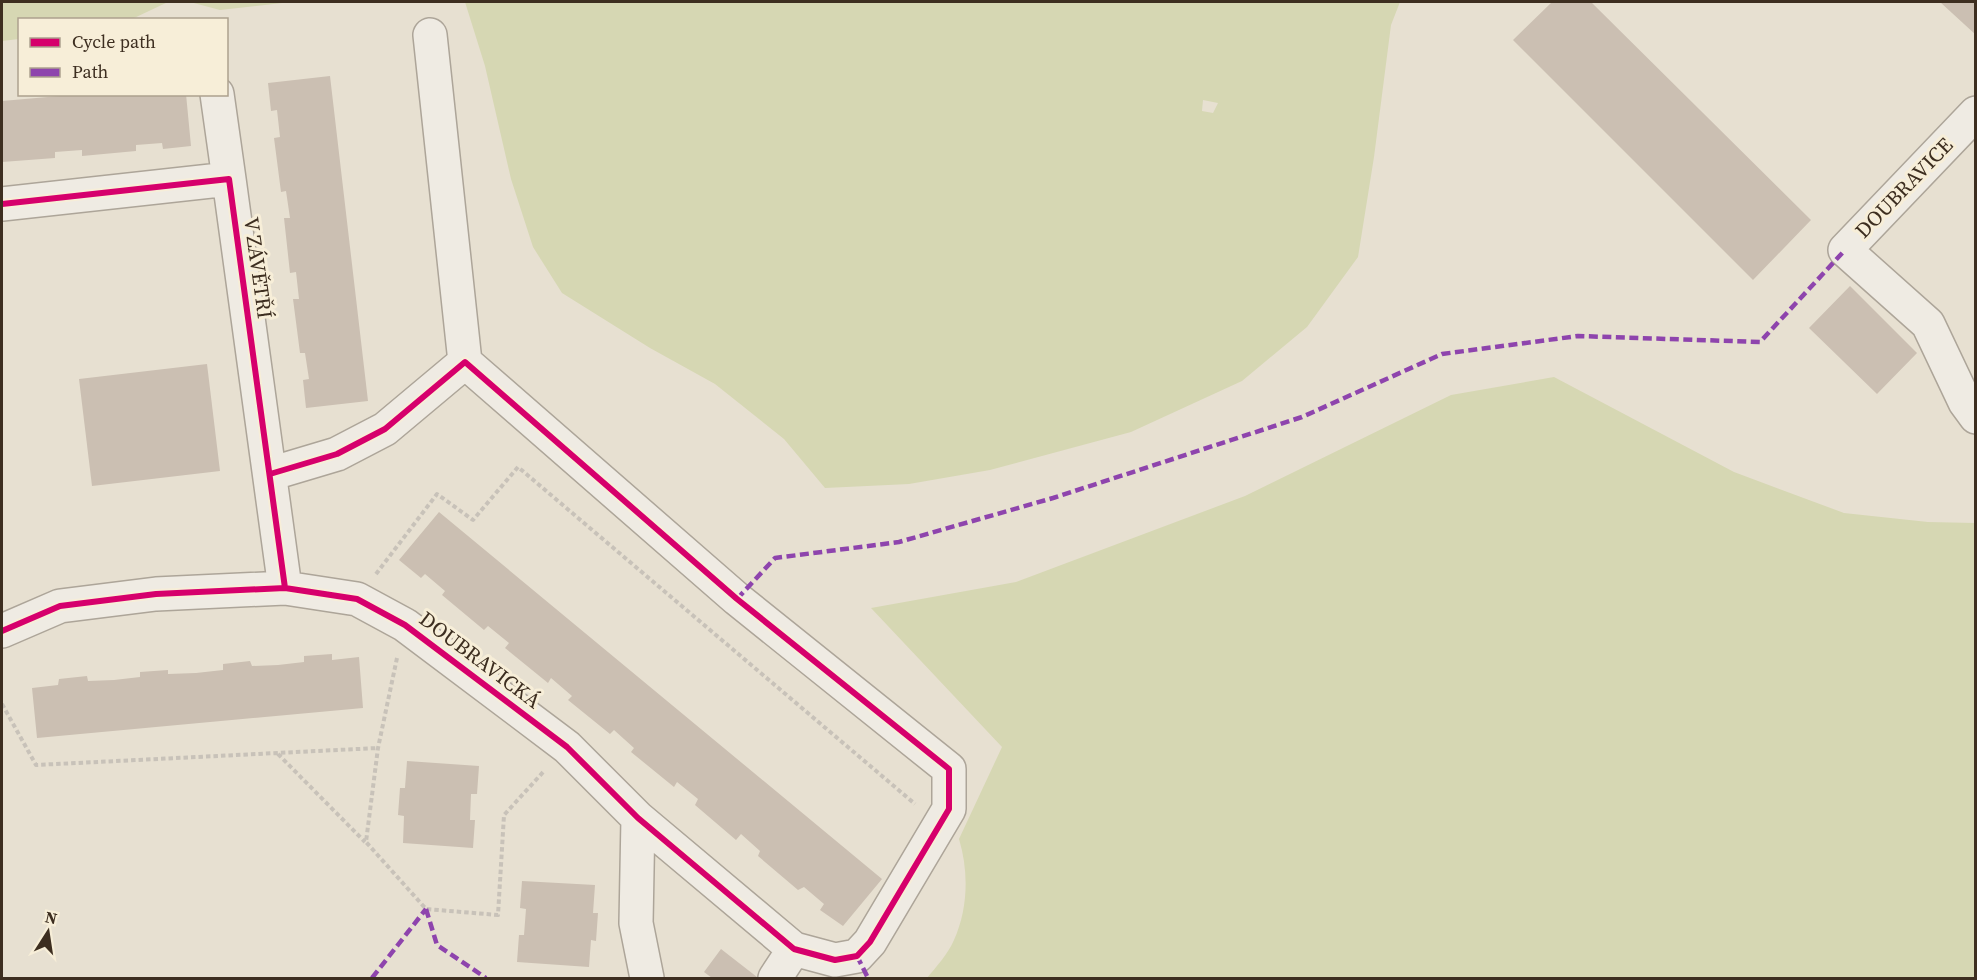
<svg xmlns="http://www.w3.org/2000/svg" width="1977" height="980" viewBox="0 0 1977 980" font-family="'Source Serif 4',serif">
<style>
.green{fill:#d6d7b3;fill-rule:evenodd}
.building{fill:#cbbfb2}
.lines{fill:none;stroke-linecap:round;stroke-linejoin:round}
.minor-casing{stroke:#ada599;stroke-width:36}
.path{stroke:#c8c2b9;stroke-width:4;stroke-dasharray:4.5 3;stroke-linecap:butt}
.minor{stroke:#efebe3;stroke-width:33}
.quiet{stroke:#8e44ad;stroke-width:4.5;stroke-dasharray:9 4.5;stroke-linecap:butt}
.cycleway-casing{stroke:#f7eed8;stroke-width:10}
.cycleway{stroke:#d6006c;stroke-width:6}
.labels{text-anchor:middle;stroke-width:6;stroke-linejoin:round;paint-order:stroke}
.street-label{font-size:21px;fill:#3d2e20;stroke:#f7eed8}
</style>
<rect width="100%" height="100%" fill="#e7e0d1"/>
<path class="green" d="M2,2H168L132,19L20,20L19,39L2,41Z
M190,2H291L220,10Z
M465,2H1400L1391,25L1374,157L1358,257L1307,327L1242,381L1131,432L990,470L909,484L825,488L784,439L715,384L650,348L562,293L533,247L511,179L485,66ZM1203,100L1218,103L1213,113L1202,111Z
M1554,377L1734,472L1844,513L1928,522L1975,523V978H927C936,967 948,954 954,940C968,909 969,872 959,839L1002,747L871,608L1016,582L1245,496L1451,395Z"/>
<path class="building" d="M1552,2H1591L1811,220L1753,280L1513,40Z
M1940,2H1976V35Z
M330,76L368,401L306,408L303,380L309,379L305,353H300L293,299H299L296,272L290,273L284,218H290L286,191L281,192L274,138L280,137L277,110L271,111L268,83Z
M82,94H186L191,146L163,149L162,143L136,145V151L82,156V150L55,152V158L2,162V101Z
M1850,286L1917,353L1877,394L1809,328Z
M207,364L220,471L92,486L79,379Z
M439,512L882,879L843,926L820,910L824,904L804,887L798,890L758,856L760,851L741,834L736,840L695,805L698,799L677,782L674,787L631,752L634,748L614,730L610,734L568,700L572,696L551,678L548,683L505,648L509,643L488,626L484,630L442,595L445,591L425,574L421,578L399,560Z
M332,654V660L359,657L363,708L37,738L32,688L58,685L59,679L87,676L88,681L114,680L140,677V672L168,670V674L196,673L223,670V664L250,661L252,666L278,665L304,662V656Z
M407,761L479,766L477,794H471L470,820H475L473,848L403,843L404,816L398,815L400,788H405Z
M522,881L595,885L593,913H598L596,941L591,940L589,967L517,962L519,935H524L526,909L520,908Z
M721,949L757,977L756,978H712L704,972Z"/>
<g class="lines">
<g class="minor-casing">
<path id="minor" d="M430,35L465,362
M217,94L229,179
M1976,113L1845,250L1928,324L1965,402L1976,417
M2,204L229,179L285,588
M2,631L60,606L156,594L285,588L357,599L405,625L567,747L638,818L794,949L835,960L857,956L870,942L949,809V769L737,599L465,362L385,429L337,454L270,474
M638,818L636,923L647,978
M775,978L794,949"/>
</g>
<path class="path" d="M376,574L437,494L473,520L518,467L915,804
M397,658L378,748L366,842L426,909L498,915L504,815L545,770
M2,704L36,765L378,748
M278,754L365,842"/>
<use href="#minor" class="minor"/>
<path class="quiet" d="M737,599L775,558L899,542L1053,498L1302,417L1442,354L1578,336L1760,342L1845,250
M426,909L437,945L486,978
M857,956L868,978
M372,978L426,909"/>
<g class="cycleway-casing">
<path id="cycleway" d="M2,204L229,179L285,588
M2,631L60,606L156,594L285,588L357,599L405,625L567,747L638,818L794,949L835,960L857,956L870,942L949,809V769L737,599L465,362L385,429L337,454L270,474"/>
</g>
<use href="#cycleway" class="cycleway"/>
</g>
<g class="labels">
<g class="street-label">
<text transform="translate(1904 188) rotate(-46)" y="7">DOUBRAVICE</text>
<text transform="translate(258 268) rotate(82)" y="7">V ZÁVĚTŘÍ</text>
<text transform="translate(480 660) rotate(37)" y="7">DOUBRAVICKÁ</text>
</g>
</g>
<rect width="1977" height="980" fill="none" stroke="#3d2e20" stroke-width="6"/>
<rect x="18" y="18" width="210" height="78" fill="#f7eed8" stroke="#ada18e" stroke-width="1.5"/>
<rect x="30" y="38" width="30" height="9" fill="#d6006c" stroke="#ada18e" stroke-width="1.5"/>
<text x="72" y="48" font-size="18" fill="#3d2e20">Cycle path</text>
<rect x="30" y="68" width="30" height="9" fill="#8e44ad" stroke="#ada18e" stroke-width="1.5"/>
<text x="72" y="78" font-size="18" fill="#3d2e20">Path</text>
<g transform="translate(48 932) rotate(12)" stroke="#f7eed8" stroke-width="4.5" paint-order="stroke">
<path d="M0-4.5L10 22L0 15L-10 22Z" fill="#3d2e20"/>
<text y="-9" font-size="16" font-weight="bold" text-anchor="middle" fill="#3d2e20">N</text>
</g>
</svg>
